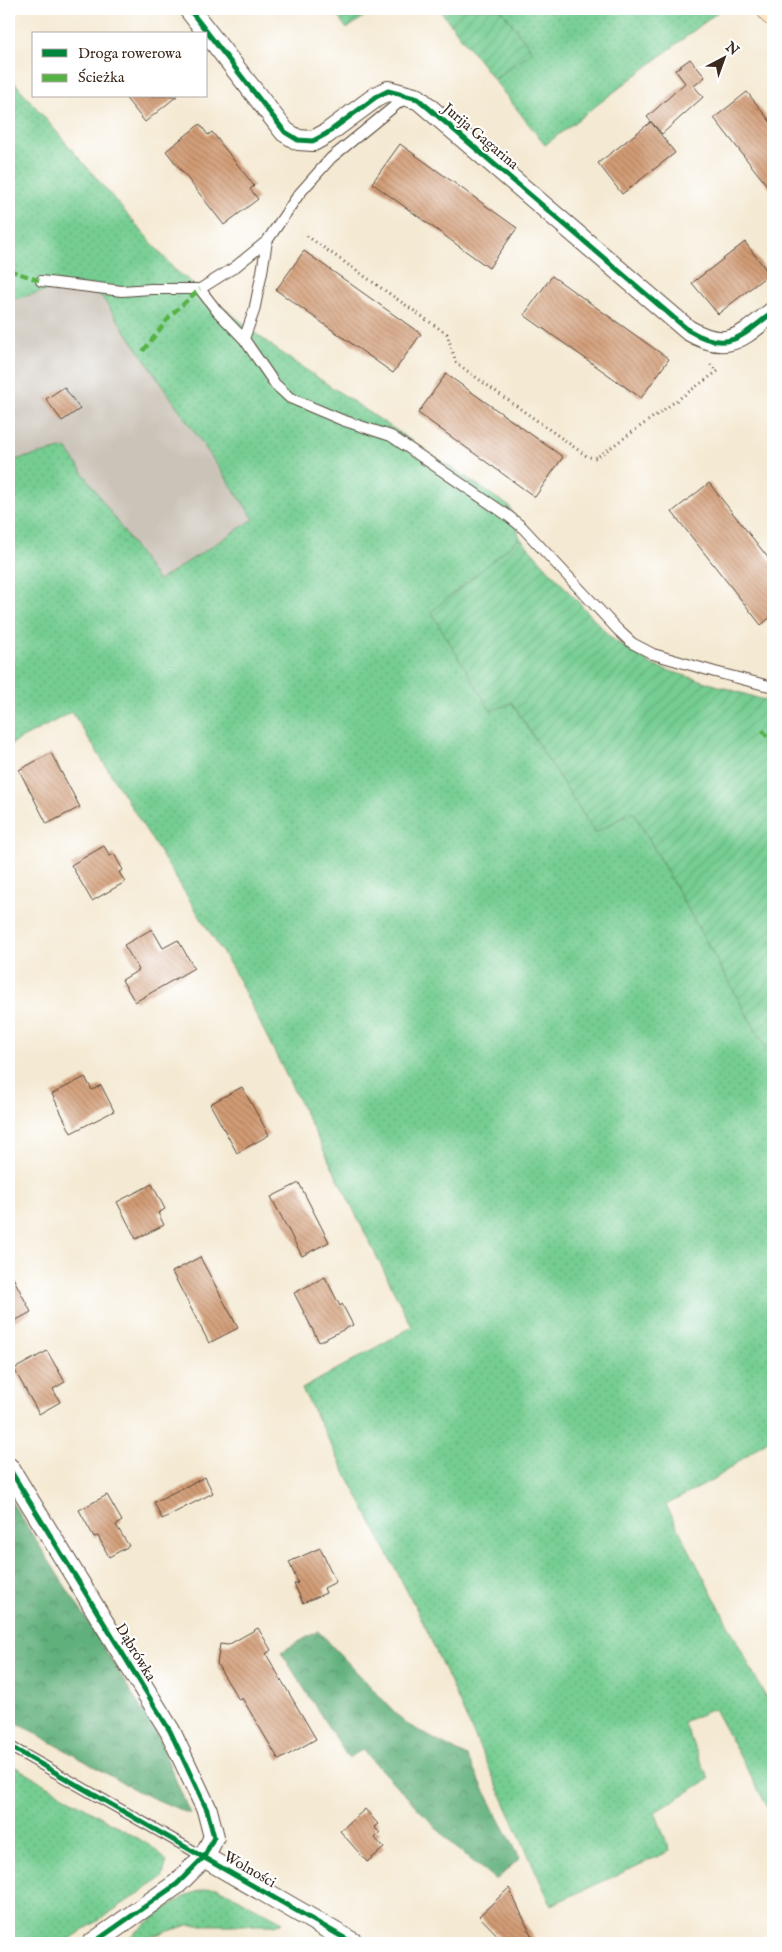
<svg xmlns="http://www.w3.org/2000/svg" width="782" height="1952" viewBox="0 0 782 1952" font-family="'IM FELL English',serif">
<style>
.industrial{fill:#cac3b8}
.grass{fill:url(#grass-dots);stroke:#587c58}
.forest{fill:url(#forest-crowns);stroke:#4e6d4d}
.garden{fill:url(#garden-furrows);stroke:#587c58}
.building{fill:url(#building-back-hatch)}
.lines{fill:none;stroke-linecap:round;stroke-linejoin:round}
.lane-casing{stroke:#574739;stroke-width:12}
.street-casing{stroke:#574739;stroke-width:22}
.secondary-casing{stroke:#574739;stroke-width:29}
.path{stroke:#574739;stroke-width:3;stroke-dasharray:1 4;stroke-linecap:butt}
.lane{stroke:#fff;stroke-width:10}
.street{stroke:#fff;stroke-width:20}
.secondary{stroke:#fde5c5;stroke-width:28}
.quiet{stroke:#57b245;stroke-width:4;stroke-dasharray:8 4;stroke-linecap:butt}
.cycleway-casing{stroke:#fff;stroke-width:8}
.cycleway{stroke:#00873e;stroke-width:5}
.labels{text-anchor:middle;stroke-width:4;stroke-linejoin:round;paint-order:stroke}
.street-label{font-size:15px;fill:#3b2a1e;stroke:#fff}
</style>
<defs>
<pattern id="grass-dots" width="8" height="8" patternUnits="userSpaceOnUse" patternTransform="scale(1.25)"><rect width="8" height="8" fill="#75cd92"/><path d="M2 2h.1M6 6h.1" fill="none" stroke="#66b07d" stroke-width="1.8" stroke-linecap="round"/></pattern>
<pattern id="forest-crowns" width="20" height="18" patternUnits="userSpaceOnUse" patternTransform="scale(1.25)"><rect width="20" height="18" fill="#60b07c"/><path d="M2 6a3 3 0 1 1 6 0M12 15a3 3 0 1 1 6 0" fill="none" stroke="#508f65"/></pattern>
<pattern id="garden-furrows" width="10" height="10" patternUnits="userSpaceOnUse" patternTransform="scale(1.25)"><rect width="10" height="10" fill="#75cd92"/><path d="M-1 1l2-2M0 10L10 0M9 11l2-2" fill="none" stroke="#66b07d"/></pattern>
<pattern id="building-back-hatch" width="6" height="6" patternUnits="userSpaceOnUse" patternTransform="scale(1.25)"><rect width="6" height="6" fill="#d29b75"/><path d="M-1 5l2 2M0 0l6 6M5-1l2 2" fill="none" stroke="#ac7f5f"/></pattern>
</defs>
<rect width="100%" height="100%" fill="#fff"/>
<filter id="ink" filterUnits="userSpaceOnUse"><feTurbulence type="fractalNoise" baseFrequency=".02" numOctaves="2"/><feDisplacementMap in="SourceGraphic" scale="10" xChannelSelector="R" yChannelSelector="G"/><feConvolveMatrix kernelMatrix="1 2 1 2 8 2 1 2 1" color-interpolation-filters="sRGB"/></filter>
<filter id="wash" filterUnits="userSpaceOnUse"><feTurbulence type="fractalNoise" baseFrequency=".0096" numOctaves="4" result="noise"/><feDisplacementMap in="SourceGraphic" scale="20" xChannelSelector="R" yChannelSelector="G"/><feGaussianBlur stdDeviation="1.12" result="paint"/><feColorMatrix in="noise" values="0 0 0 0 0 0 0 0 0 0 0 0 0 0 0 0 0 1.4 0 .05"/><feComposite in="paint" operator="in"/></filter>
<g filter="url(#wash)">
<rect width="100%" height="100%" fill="#f4e9d2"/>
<path class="industrial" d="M50,290L100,294L254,519L158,581L66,448L14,460L9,437V302L10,300Z"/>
<path class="grass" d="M501,9H722L545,145L494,80L532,51Z
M9,76L174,269L281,353L510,507L520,538L431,613L512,703L595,833L633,811L773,1061V1436L715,1479L666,1505L773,1711V1817L714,1709L683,1722L709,1779L655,1812L670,1851L551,1905L420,1616L302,1389L412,1327L234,971L72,712L9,745V509L14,495V460L66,448L158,581L254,519L100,294L50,290L10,300L9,302Z
M9,1763L151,1846L167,1861L162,1878L64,1943H9Z
M217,1887L283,1922L274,1925H188L131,1943H123C151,1921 179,1891 217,1887Z"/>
<path class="forest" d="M9,1498L97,1636L157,1735L190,1814L139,1792L9,1718Z
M318,1631L405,1723L467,1757L520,1858L496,1880L455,1847L362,1750L348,1758L281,1652Z"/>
<path class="garden" d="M332,9H374L347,29Z
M439,9H501L532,51L494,80Z
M520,538L611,638L654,666L767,701L773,700V1061L633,811L595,833L512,703L491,711L431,612Z"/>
<g id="blocks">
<path class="building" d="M690,59L705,77L694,86L703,97L662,134L647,117L685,83L675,70Z
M747,92L773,125V193L714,118Z
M124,96H177L145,122Z
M651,122L675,153L622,194L598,163Z
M200,124L208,135L212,132L254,186L250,189L258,199L224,225L166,151Z
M400,144L517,228L489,268L372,183Z
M745,242L769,274L718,314L692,283Z
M304,251L421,334L393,373L276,290Z
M552,276L669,359L641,398L524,315Z
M446,374L563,457L535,497L418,413Z
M64,387L80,409L62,421L46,399Z
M709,483L773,564V615L761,625L672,512Z
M51,753L80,807L47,824L19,770Z
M104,846L110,856L114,854L123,870L119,872L125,882L92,901L71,865Z
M152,929L163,948L178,940L194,968L135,1002L122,980L139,970L124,945Z
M85,1077L92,1090L101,1085L114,1111L71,1133L52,1094Z
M242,1087L269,1135L237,1153L210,1104Z
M299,1183L329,1242L302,1256L271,1197Z
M152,1184L165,1209L158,1213L164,1225L136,1239L117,1202Z
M200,1257L238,1328L209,1343L172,1272Z
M9,1270L31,1312L9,1324Z
M325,1277L340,1306L342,1304L353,1325L319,1342L294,1293Z
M47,1351L65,1382L53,1389L60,1402L39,1414L14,1369Z
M205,1477L213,1493L162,1519L154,1502Z
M107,1495L122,1521L116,1525L129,1546L109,1557L98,1536L94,1537L79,1510Z
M320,1548L336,1582L324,1588L326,1593L303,1603L294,1584L298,1583L289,1562Z
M258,1628L271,1650L266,1654L316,1739L279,1760L242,1698L239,1700L217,1664L220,1644L228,1645Z
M365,1809L378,1824L374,1827L380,1833L375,1838L384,1848L367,1862L340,1831Z
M509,1888L535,1943H505L479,1916Z"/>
</g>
</g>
<g filter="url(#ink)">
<use href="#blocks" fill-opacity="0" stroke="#574739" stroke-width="1"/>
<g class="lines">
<g class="lane-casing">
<path id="lane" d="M41,281L122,291L151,289H200L235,267L267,241
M200,289L217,311L244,339L275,384L290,398L342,420L391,436L507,515L522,527L618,630L632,643L653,654L715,672L773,687
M244,339L254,311L262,272L267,241L299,194L331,158L407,96
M9,1746L204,1857"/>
</g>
<g class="street-casing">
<path id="street" d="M189,9L285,132L298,140L313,141L326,134L376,97L388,91L418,99L688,330C728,354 742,336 773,312
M9,1468L170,1731L207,1810L214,1837L204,1857L177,1884L93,1943
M204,1857L353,1943"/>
</g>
<g class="secondary-casing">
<path id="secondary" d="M771,9L773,12"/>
</g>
<path class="path" d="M307,236L447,334L456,363L588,457L596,458L718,371L709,363"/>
<use href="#lane" class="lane"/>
<use href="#street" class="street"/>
<use href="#secondary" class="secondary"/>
<path class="quiet" d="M9,270L41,281
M143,351L171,315L200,289
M763,730L773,748"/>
<g class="cycleway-casing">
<path id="cycleway" d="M189,9L285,132L298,140L313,141L326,134L376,97L388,91L418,99L688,330C728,354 742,336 773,312
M9,1468L170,1731L207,1810L214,1837L204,1857L177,1884L93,1943
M9,1746L353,1943"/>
</g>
<use href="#cycleway" class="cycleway"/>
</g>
</g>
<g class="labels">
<g class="street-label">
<text transform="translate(481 136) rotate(40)" y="5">Jurija Gagarina</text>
<text transform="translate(136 1652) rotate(59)" y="5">Dąbrówka</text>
<text transform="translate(250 1869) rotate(30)" y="5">Wolności</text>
</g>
</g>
<rect width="782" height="1952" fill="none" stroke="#fff" stroke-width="30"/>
<rect x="32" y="32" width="175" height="65" fill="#ffffff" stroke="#b1aaa5"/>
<rect x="42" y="49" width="25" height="8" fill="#00873e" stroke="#b1aaa5"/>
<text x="78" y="58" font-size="15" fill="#3b2a1e">Droga rowerowa</text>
<rect x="42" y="74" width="25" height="8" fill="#57b245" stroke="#b1aaa5"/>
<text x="78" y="82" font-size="15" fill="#3b2a1e">Ścieżka</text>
<g transform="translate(724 58) rotate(41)" stroke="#ffffff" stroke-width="4" paint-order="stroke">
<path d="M0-4L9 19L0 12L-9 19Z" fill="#3b2a1e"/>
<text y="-8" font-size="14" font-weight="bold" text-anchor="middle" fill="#3b2a1e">N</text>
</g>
</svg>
